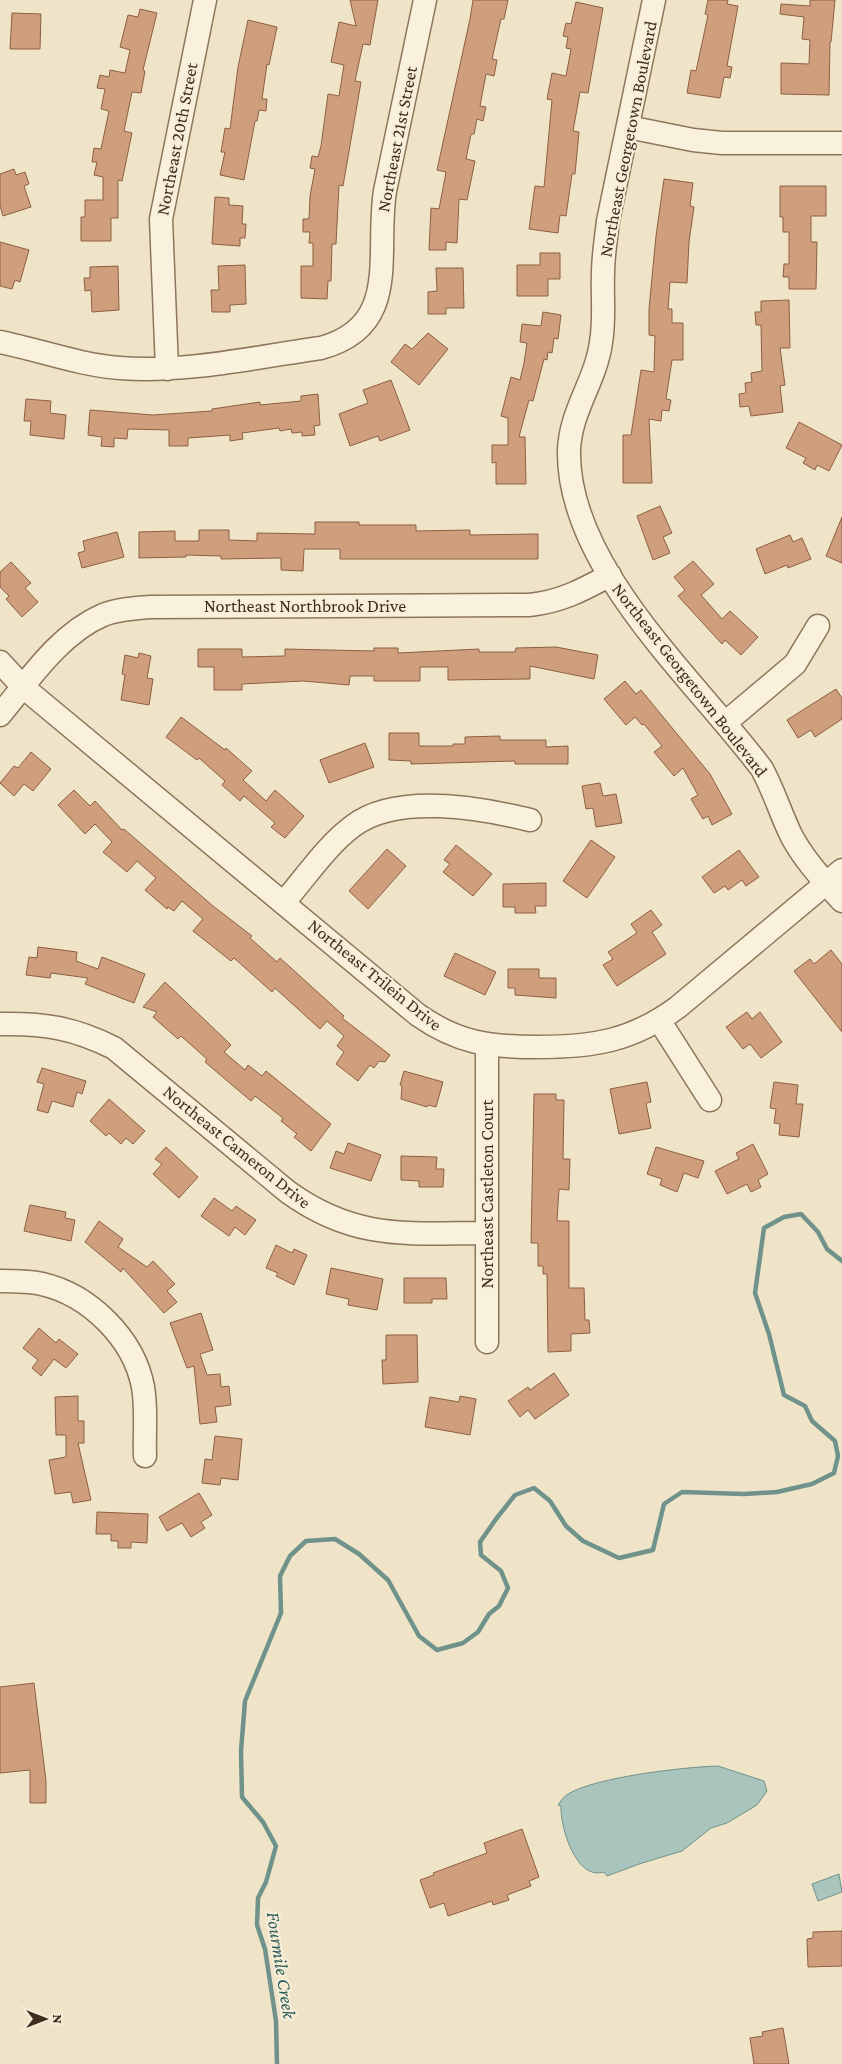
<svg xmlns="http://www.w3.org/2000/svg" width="842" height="2064" viewBox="0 0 842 2064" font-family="'Crimson Pro',serif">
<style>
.water{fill:#a9c4bc;stroke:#6f938a}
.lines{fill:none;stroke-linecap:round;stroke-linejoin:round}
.stream{stroke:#6f938a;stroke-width:4.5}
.building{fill:#cf9f7d;stroke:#8d5f41}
.minor-casing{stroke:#8d765c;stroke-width:25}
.minor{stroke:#faf1dc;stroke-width:22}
.labels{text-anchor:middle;stroke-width:4.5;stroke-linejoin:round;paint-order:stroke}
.street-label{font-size:18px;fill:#3d2e20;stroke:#f7eed8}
.water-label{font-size:19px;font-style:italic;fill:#2f5d5a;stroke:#f7eed8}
</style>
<rect width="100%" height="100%" fill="#f0e4c8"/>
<path class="water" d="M718,1766L764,1781L767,1791L757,1805L727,1823L711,1828L682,1851L639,1864L607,1876L604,1872C576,1881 560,1827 561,1806L558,1805C561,1801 563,1797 568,1794C596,1777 684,1767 718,1766Z
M839,1874L842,1892L818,1901L812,1884Z"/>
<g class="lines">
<path class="stream" d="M277,2064L276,2021L265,1949L257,1925L258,1898L266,1882L276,1846L263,1822L242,1797L241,1751L245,1701L281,1613L280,1576L290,1556L306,1541L335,1539L359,1554L388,1580L419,1636L437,1650L463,1643L478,1632L489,1614L499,1606L508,1588L501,1571L481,1555L480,1542L496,1519L515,1495L534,1488L550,1501L566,1526L583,1541L619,1558L653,1550L664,1504L682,1492L744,1494L777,1492L812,1484L834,1473L838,1456L835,1441L812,1421L805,1406L784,1395L769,1334L755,1293L764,1228L784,1217L801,1214L818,1232L827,1249L842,1261"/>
</g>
<path class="building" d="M350,0H378L370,45L363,44L355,81L361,82L343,186L339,185L336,244H332L331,281H328L327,299L301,298V266H313V243H309L310,232H303V219H309L310,196L315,169L310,168L312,156L318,157L321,146L328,94L339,96L344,65L331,62L339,22L356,26Z
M473,0H508L504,19H501L492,59L497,60L494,76L486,74L480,106L486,107L483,121L477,119L474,134H471L466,159L475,161L467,200L459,199L457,243L446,242V250H429L431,208L439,209L446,172L437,170L470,19Z
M708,0H728L727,4L738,6L727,66L732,67L730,78L724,77L720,98L687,93L691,70L696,71L701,48L708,15L705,14Z
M810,0H835L831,42H830L829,95L781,94V63L809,64L810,40L802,39L804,17L780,14L781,4L810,6Z
M576,2L603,8L588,93L580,92L573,131L579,132L575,174H572L566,216L560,215L558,233L529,229L535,186L544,187L552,100L547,99L552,73L566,76L571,49L566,48L568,37L563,36L566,23L571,24Z
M140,9L157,13L143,70L145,71L141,93L132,92L124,131L132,133L122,181L118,180V218H111V241H81V217H85V200H103V177L94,175L97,162H92L94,148L101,149L109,111L101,109L105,89L97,88L100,75L109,77L110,70L125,73L130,50L120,47L128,15L138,17Z
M12,13L41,14L40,49H10Z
M248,20L277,27L269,65L267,64L262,99H267L266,111L259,110L257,121H255L244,180L220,175L225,152H221L225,128L230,129L238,67Z
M14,169L16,175L25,172L29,184L24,186L31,207L3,216L0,206V174Z
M664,179L693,183L690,206L694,207L689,242L687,283L670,282L668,309H672V323H683V360H672L666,399L671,400L669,411L662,410L661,421L649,419L652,483H623V435H631L641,370L654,372L655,336L649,335V309L656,236Z
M780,186H826V216H811V242H817L816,289H789V277H783L784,264H789V232H783V217H780Z
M215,197L229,198V205L243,206L242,224H246L245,238H240V246L212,244Z
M0,242L29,250L20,282L15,280L12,289L0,286Z
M540,253H560V279H548V296H517V265H540Z
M245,265L246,304L230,305V312H212L211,290H219L218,266Z
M118,266L119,310L92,312L91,290L85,291L84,278H90V267Z
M436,268H463L464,308H446V314H428V292L437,291Z
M789,300L790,348H780L785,385L780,386L783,412L751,416L749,406L740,407L739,394L746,393L745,383L752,382L751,373L762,371L761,325H756L755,312H761V301Z
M543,312L561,315L558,339L554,338L552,353L548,352L547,360L544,359L533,401L529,400L519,437H525L526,484H496V462L492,463V445H508V418L501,416L511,377L520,380L524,363L527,343L520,342L522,324L541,326Z
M428,333L448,349L419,385L391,362L405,344L412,349Z
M391,380L410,430L380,441L378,436L350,446L339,414L368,403L363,390Z
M318,394L320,425L314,426L315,435L302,436V432L292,433L291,429L280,431L279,428L242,433L243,439L230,441V435L188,438V446H169V430L128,429L127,439L114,438V447L101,446L102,437L88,435L90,410L153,415L212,411V409L260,402V405L301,401V396Z
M26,399L51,401L50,413L66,415L64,439L30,435L31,421H24Z
M799,422L842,445L829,471L817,465L815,470L803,463L806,458L786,448Z
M660,506L672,533L663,537L670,553L653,560L637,516Z
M842,517V563L826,556Z
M315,522H359V525H416V531L470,530V535L538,534V559H340V549H304L303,571L281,570V558L221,559V556L186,555V557L139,558V532L175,531V541H199V530H229V540L257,541V533L315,534Z
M117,532L124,557L82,568L78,553L85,551L83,541Z
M790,535L793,542L802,538L811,559L788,568L787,565L765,574L756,549Z
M693,561L714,584L701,595L722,619L730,611L758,637L741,655L725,640L722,644L678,596L685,590L674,577Z
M11,562L31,583L25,588L38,602L22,617L6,599L9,596L0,587V572Z
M556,647L598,655L594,679L530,666V679L448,680V667H420V681H374V676H350L349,685L303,681L242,684V690H214V667H198V649H242V657L285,656V649L374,651V648H398V653L479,649V652H515L516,648Z
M139,653L151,656L147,678L153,679L149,705L121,700L125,675L122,674L125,655L138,658Z
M625,681L636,694L641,690L710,774L732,814L712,825L708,816L703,819L691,799L698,795L683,768L674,776L654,752L662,746L644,724L642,725L635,717L626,725L604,699Z
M836,689L842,698V719L815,737L811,730L798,738L787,720Z
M181,717L225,750L226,748L252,771L243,780L266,801L275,790L304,816L285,838L271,827L275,823L244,796L240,801L222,785L225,781L199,758L197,760L166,737Z
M389,733H419V746H453V744H465V737L500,736V740H546V747L568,746V764H515V761L411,764V761L389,760Z
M365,743L374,767L329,783L320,760Z
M31,752L51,769L33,791L24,784L14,796L0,783L14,766L18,768Z
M600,783L603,796L616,794L622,823L596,827L593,808L586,809L582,786Z
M74,790L90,806L95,801L122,830L124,829L213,906L252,936L250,938L277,962L280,958L344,1016L342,1018L390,1055L385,1062L379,1061L374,1068L370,1065L358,1081L336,1064L344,1052L337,1046L344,1036L327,1021L320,1029L275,988L272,992L234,958L231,961L193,931L203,919L182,901L174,911L168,907L167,909L145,890L156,878L137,861L127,872L103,852L112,842L95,824L85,834L58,805Z
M591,840L615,857L587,898L563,881Z
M456,845L492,874L473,896L443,872L450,864L444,860Z
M387,849L406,866L368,909L349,891Z
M739,850L759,877L746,886L742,880L728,890L725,886L714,893L702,877Z
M546,883V906H535L536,913H515V907H503V884Z
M651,910L662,925L652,932L666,954L617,986L603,965L613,959L608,952L637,933L631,924Z
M38,947L77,952L76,961L98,969L102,957L145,974L134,1003L85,984L88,978L51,973L50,978L26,975L29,957L37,958Z
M831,950L842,964V1032L794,971L810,959L814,964Z
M455,953L496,972L485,995L444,976Z
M508,969H539V978H556V998L515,995V988H508Z
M165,982L231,1045L224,1052L245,1070L248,1065L262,1076L266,1071L331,1124L311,1151L294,1137L297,1134L281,1121L283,1118L255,1096L251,1101L205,1062L207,1059L181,1036L178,1039L153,1017L157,1012L143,1007Z
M747,1012L752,1019L760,1012L782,1042L761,1058L750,1044L743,1049L726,1027Z
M42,1068L86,1081L82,1094L77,1092L73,1107L52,1101L48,1113L37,1110L44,1084L37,1082Z
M404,1071L443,1082L436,1107L428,1105L427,1107L401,1099L402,1086L400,1085Z
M647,1082L651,1102L646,1103L651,1128L619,1134L610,1089Z
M774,1082L798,1085L796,1104H803L799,1137L779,1135L780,1124L774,1123L776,1109L770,1108Z
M534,1094H556V1100H564L563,1159H570L569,1190L559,1189L557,1221H569V1288H584L585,1320H589L590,1333L571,1334V1351L548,1352L547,1274H543V1266H538V1243H531Z
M109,1099L145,1131L133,1144L126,1138L121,1144L109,1133L106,1136L90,1121Z
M348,1143L381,1155L371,1181L330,1168L336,1151L344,1154Z
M753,1144L768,1174L758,1180L761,1187L751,1192L747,1184L727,1194L715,1171L739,1159L736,1153Z
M166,1147L198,1177L179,1198L153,1174L162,1164L155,1159Z
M656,1147L704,1161L698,1178L684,1173L677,1192L660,1185L662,1179L647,1174Z
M401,1156L437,1157L436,1169H444L443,1187H419V1181L401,1180Z
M214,1198L232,1211L236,1206L256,1220L245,1235L235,1227L229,1236L201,1216Z
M30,1205L66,1212L65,1218L75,1220L71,1241L24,1231Z
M99,1221L123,1239L118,1247L147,1267L153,1261L175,1284L167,1291L177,1302L164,1313L123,1268L121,1272L85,1242Z
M276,1245L292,1253L294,1249L307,1255L294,1285L276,1276L278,1273L266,1268Z
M331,1268L383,1279L377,1310L348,1305L349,1299L326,1294Z
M404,1278H446L447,1299H432V1303H404Z
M201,1313L213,1350L200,1354L207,1375L220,1374L221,1387L229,1386L231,1405L215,1407L217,1422L200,1424L194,1366L187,1368L170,1323Z
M39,1328L56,1343L59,1339L78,1354L66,1368L54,1359L41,1376L32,1368L38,1360L23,1348Z
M386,1335H417L418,1382L383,1384L382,1360H386Z
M554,1373L569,1395L535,1419L528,1410L520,1417L508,1401L528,1387L530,1390Z
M78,1396V1421H84V1443H78L91,1500L73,1503L71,1492L55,1494L49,1460L66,1457V1435H56L55,1397Z
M460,1396L476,1399L470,1435L425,1427L430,1397L459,1402Z
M215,1436L242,1439L238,1480L221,1478L220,1485L202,1483L205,1459L212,1460Z
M199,1493L212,1515L201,1522L205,1528L191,1537L182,1523L167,1531L159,1517Z
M97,1512L148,1514L147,1543L131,1542V1548H118V1541H111V1534H96Z
M34,1683L46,1781V1803H30V1770L0,1773V1687Z
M522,1829L539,1877L529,1881L531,1886L507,1895L509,1900L493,1905L492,1901L448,1916L444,1903L430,1908L420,1880L434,1875L433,1873L487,1853L484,1843Z
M842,1931V1966L808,1967L807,1939L813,1938V1932Z
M783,2028L789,2064H754L750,2038L763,2036L762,2032Z"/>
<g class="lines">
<g class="minor-casing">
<path id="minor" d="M654,0L608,221C606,239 603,256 603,274C602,297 605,320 601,342C596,381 570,411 569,451C567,567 697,682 762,769C774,791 781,815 792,837C805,861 824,881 842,901
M628,127L693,140L722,143H842
M0,342C40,350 79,365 120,368C187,373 255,357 321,348C402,326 375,254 385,191L425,0
M167,369L161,219L205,0
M0,662L23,687L418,1015C458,1043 489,1047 537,1047C594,1047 632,1041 678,1007L842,870
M0,715C29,680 59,634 103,615C118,609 136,608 152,607L529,605C560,602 583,590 610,575
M725,723L795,664L818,626
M284,902C306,877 326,846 353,826C396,793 481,808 530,820
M659,1020L710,1100
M0,1024C44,1023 74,1028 114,1048L288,1192C356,1241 408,1233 487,1233
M487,1046V1342
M0,1281C13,1281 29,1281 42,1284C90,1295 134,1339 143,1387C147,1409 144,1434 145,1456"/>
</g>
<use href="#minor" class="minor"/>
</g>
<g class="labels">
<g class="street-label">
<text transform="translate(177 139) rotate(-79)" y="6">Northeast 20th Street</text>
<text transform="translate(397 139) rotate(-79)" y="6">Northeast 21st Street</text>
<text transform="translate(628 139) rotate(-79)" y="6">Northeast Georgetown Boulevard</text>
<text x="305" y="612">Northeast Northbrook Drive</text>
<text transform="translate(690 680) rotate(52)" y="6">Northeast Georgetown Boulevard</text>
<text transform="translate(375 975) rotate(39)" y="6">Northeast Trilein Drive</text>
<text transform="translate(237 1147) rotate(39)" y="6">Northeast Cameron Drive</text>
<text transform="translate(487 1194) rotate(-90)" y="6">Northeast Castleton Court</text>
</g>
<g class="water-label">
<text transform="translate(282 1965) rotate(81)" y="7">Fourmile Creek</text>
</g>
</g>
<g transform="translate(45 2019) rotate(90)" stroke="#f7eed8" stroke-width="4" paint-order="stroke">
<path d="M0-4L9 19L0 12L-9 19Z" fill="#3d2e20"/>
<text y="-8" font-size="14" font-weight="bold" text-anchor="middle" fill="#3d2e20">N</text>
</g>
</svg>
